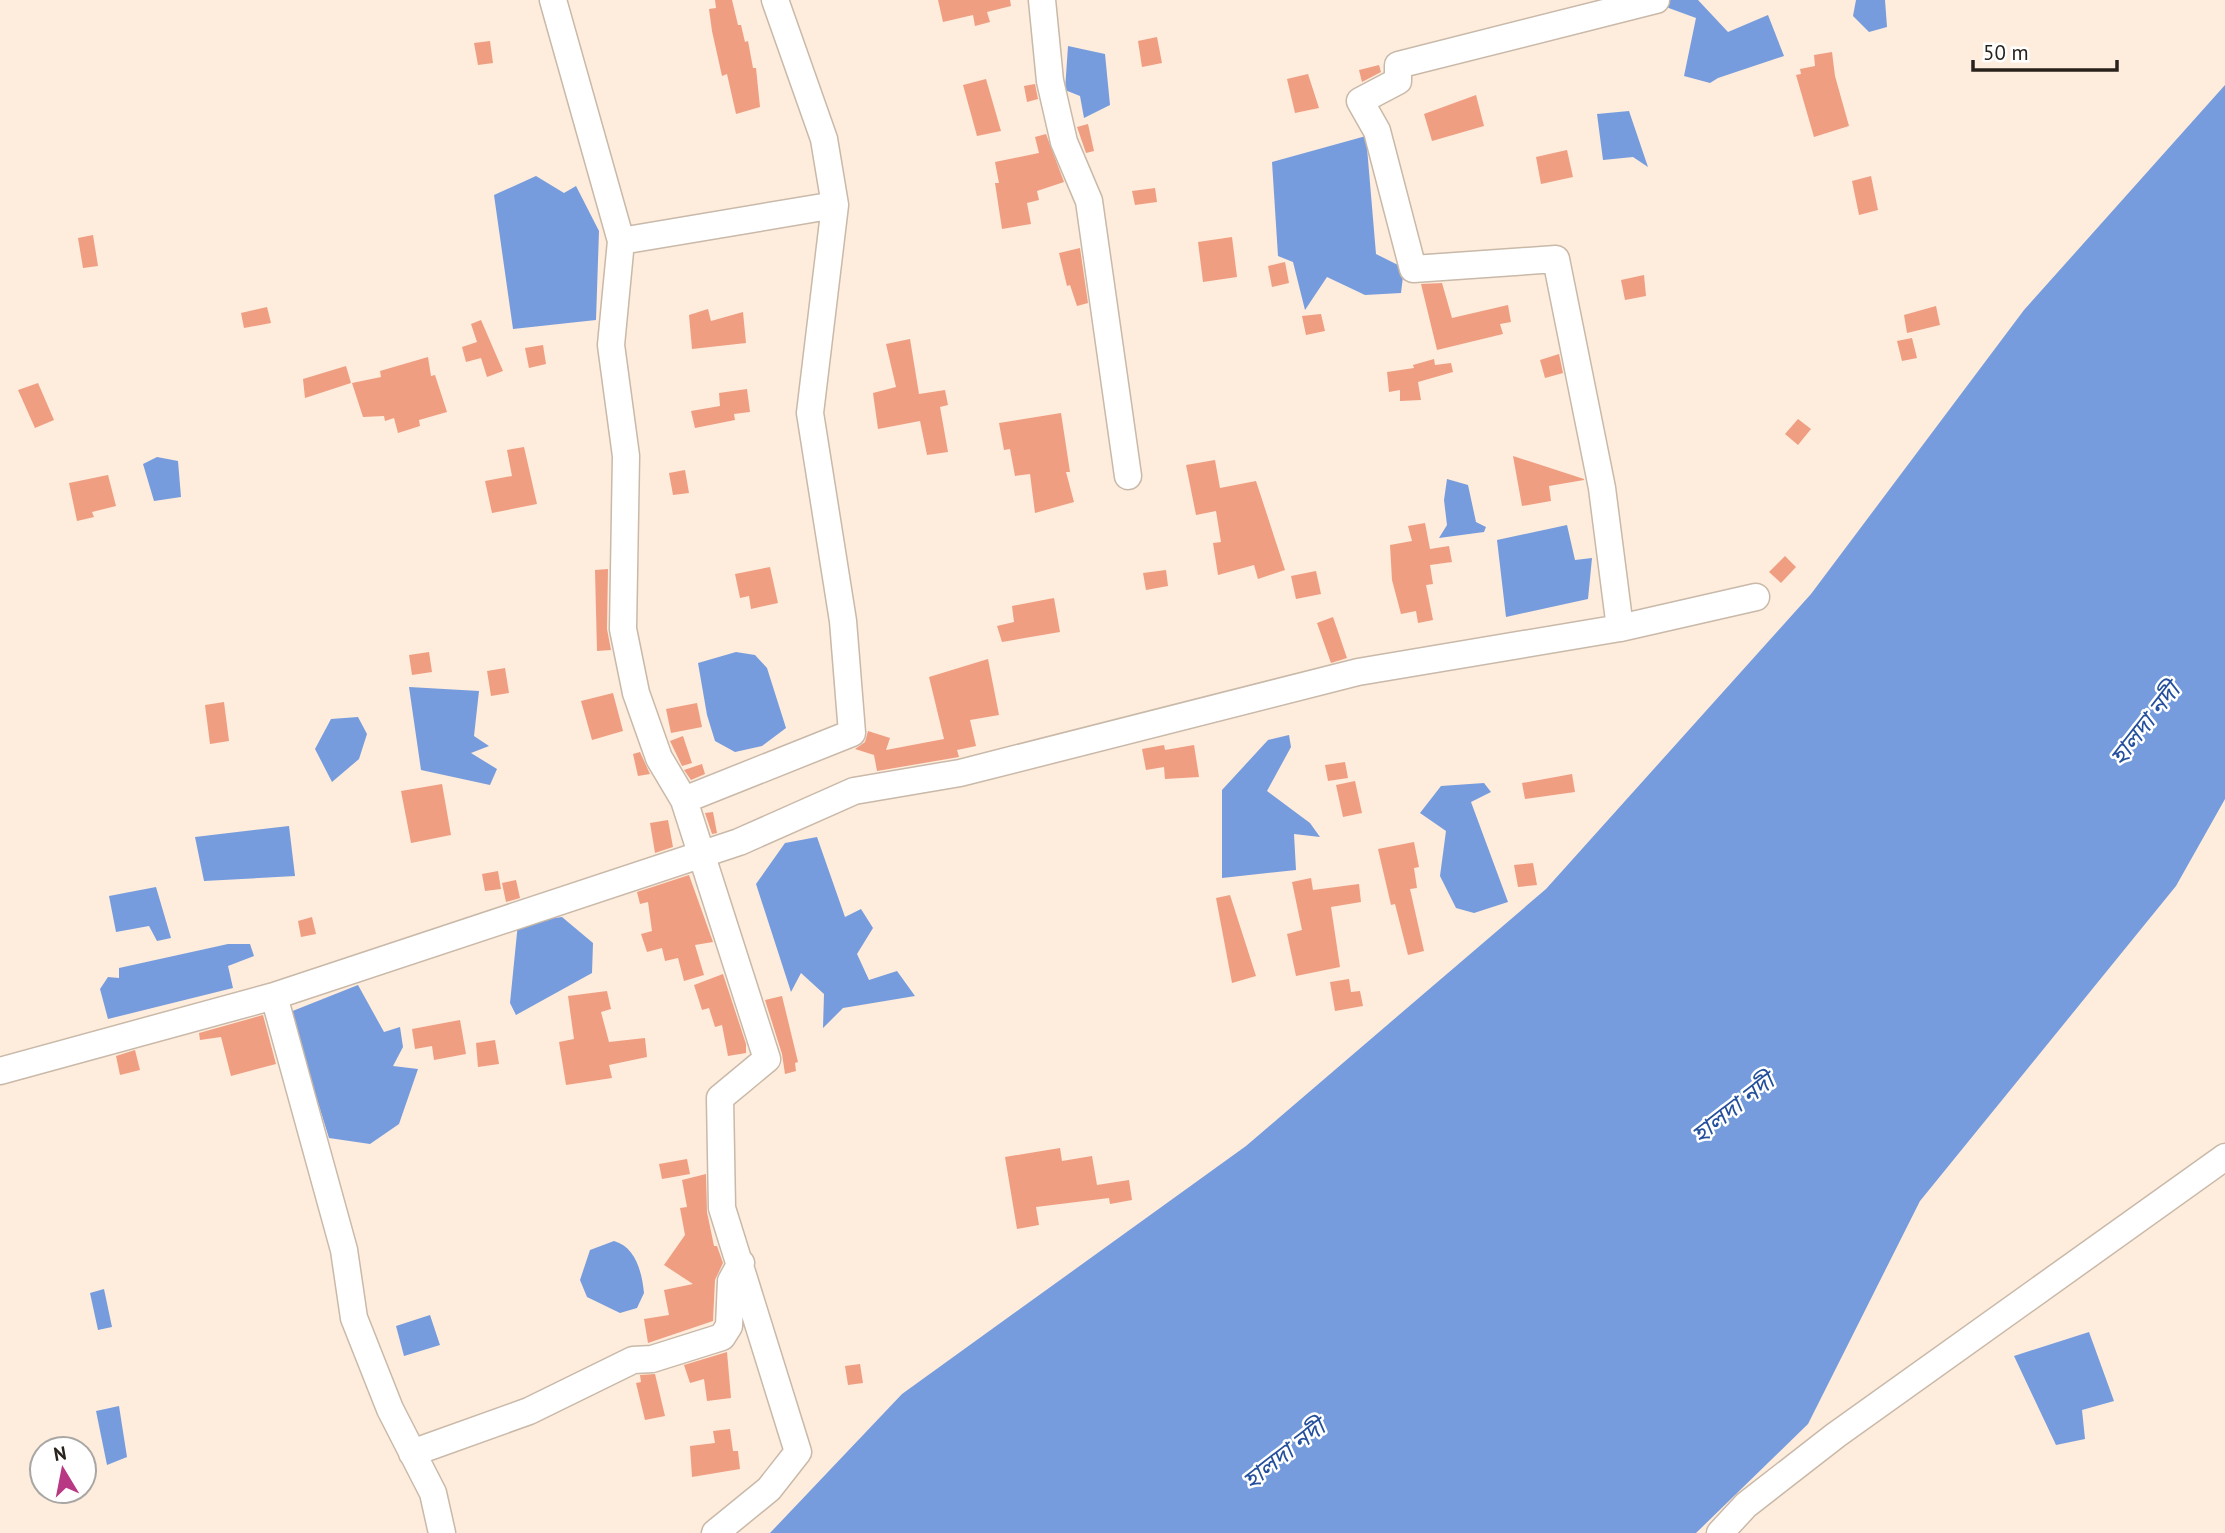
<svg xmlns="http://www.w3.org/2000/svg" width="2225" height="1533" viewBox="0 0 2225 1533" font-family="'PT Sans','Noto Sans Bengali',sans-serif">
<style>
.water{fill:#769cdd}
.building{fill:#ef9e82}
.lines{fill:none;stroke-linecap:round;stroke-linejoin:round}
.minor-casing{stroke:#c9b9a9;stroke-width:29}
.minor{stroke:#fff;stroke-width:26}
.labels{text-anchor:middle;stroke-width:5;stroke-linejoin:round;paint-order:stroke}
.water-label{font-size:24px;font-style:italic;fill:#244f9c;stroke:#fff}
</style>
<rect width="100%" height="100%" fill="#feecdc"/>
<path class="water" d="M1667,0H1698L1728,32L1768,15L1784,56L1718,78L1710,83L1684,76L1696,18L1666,7Z
M1856,0H1885L1887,27L1869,32L1853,16Z
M1068,46L1105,54L1110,105L1084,118L1080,96L1065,90Z
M2225,85V799L2176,886L1920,1201L1808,1424L1696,1533H770L902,1394L1246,1146L1546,889L1811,594L2024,310Z
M1629,111L1648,167L1633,157L1603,160L1597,114Z
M1366,136L1376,254L1404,268L1401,293L1365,295L1327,277L1305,310L1293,262L1278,256L1272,162Z
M536,176L564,193L576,186L599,231L596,320L513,329L494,195Z
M157,457L178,461L181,497L154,501L143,464Z
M1447,479L1468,485L1476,522L1486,527L1484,532L1439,538L1447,525L1444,500Z
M1567,525L1575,560L1592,558L1588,599L1506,617L1497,540Z
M736,652L755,655L767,668L786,728L762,746L735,752L715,741L707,715L698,663Z
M409,687L479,691L474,736L489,746L471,753L497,769L490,785L421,770Z
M358,717L367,734L359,759L332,782L315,749L331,719Z
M1289,735L1291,747L1267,791L1310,823L1320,837L1294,834L1296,870L1222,878V790L1268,740Z
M1484,783L1491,792L1471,802L1508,902L1474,913L1456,908L1440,876L1446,831L1420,813L1441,786Z
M289,826L295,876L204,881L195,837Z
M817,837L845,917L861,909L873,928L857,954L869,980L897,971L915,996L843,1008L823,1028L824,994L801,973L791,992L756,884L785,843Z
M156,887L171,938L157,941L149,926L116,932L109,896Z
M562,917L593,943L592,973L516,1015L510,1003L518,923Z
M228,944H250L254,956L228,966L233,988L108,1019L100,989L108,977L119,978V968Z
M358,985L384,1032L400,1027L403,1047L393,1066L418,1069L399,1124L370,1144L329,1138L290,1012Z
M614,1241C636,1247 642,1273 644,1293L637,1308L620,1313L587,1297L580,1280L590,1250Z
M104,1289L112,1327L98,1330L90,1293Z
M430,1315L440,1345L404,1356L396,1326Z
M2089,1332L2114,1401L2082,1410L2085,1439L2056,1445L2014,1356Z
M119,1406L127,1457L107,1465L96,1411Z"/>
<path class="building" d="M715,0H732L738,25H741L745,42L748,41L753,68H756L760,107L736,114L727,74L722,76L712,31L709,9L716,8Z
M938,0H1010L1011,6L987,12L990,22L975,26L973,15L943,22Z
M1157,37L1162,63L1142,67L1138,41Z
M490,41L493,63L478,65L474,43Z
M1832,52L1835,76L1849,126L1814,137L1796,75L1801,74L1800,69L1815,66L1814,55Z
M1379,65L1381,72L1362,82L1359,70Z
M1308,74L1319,108L1295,113L1287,79Z
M986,79L1001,131L977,136L963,85Z
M1035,84L1038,99L1027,102L1024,86Z
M1476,95L1484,126L1432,141L1424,114Z
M1088,124L1094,151L1086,153L1077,127Z
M1046,134L1064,182L1037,191L1039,200L1027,203L1031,224L1002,229L995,183H999L995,162L1039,153L1035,137Z
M1567,150L1573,177L1541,184L1536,157Z
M1871,176L1878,210L1859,215L1852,181Z
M1155,188L1157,202L1135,205L1132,191Z
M93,235L98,266L83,268L78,238Z
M1232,237L1237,277L1203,282L1198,242Z
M1080,248L1088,303L1077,306L1070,285L1067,286L1059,253Z
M1285,262L1289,283L1272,287L1268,266Z
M1644,275L1646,296L1625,300L1621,280Z
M1442,283L1452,318L1508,305L1511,322L1500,324L1503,334L1437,350L1421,284Z
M1936,306L1940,325L1907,333L1904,315Z
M267,307L271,323L244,328L241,313Z
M708,309L711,321L743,312L746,343L692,349L689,315Z
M1321,314L1325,331L1306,335L1302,316Z
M481,320L503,371L487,377L481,358L466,362L462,347L477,342L471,324Z
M1912,338L1917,358L1902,361L1897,341Z
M910,339L919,394L945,390L948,405L940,407L948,452L927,455L920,421L878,429L873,393L896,387L886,344Z
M543,345L546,364L529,368L525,348Z
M1559,354L1563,373L1545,378L1540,360Z
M428,357L431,376L435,375L447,412L419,420L420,426L398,433L394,418L385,421L384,416L363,417L352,383L381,377L380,371Z
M1434,359L1435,365L1451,363L1453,372L1418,382L1421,400L1400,401V390L1389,392L1387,372L1414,368L1413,365Z
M346,366L351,383L305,398L303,379Z
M38,383L54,420L35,428L18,390Z
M747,389L750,412L734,414L735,420L695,428L691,411L720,406L719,393Z
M1061,413L1070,472H1066L1074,502L1035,513L1030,474L1015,476L1010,449L1004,450L999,423Z
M1798,419L1811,429L1798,445L1785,434Z
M524,447L537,504L492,513L485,481L512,476L507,450Z
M1513,456L1584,479V480L1549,486L1551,501L1522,506Z
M1215,460L1220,488L1256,481L1285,570L1258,579L1254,565L1218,575L1213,543L1221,542L1216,511L1196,515L1186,465Z
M685,470L689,493L673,495L669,473Z
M108,475L116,506L92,512L94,517L77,521L69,483Z
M1425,523L1430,549L1449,546L1452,562L1430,565L1433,584L1426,585L1433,620L1418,623L1416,611L1401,614L1392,580L1390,545L1412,541L1408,526Z
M1785,556L1796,567L1781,583L1769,572Z
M770,567L778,603L751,609L749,596L740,598L735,574Z
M608,569L607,629L611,650L597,651L595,570Z
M1166,570L1168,586L1146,590L1143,573Z
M1316,571L1321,594L1296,599L1291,576Z
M1054,598L1060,632L1002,642L997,626L1014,622L1012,606Z
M1333,617L1347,658L1331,663L1317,623Z
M429,652L432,672L412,675L409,655Z
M988,659L999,715L970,720L976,746L957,750L959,757L877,771L874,755L855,749L865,742L868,731L890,738L886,750L944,739L929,677Z
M505,668L509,693L491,696L487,671Z
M613,693L623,731L592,740L581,701Z
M224,702L229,741L210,744L205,705Z
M697,703L702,727L671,733L666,709Z
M683,736L692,763L682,766L670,741Z
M1164,745L1165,750L1194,745L1199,777L1165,779L1164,767L1146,770L1142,749Z
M640,752L650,774L638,776L633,754Z
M1345,762L1348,778L1328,781L1325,765Z
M702,764L705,774L691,780L684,770Z
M1572,774L1575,792L1525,799L1522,783Z
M1355,781L1362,813L1343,817L1336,785Z
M442,784L451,835L411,843L401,791Z
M713,812L717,833L712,834L705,813Z
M668,820L673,847L655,853L650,823Z
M1414,842L1419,867L1414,868L1417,888L1410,889L1424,951L1408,955L1395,904L1391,905L1378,849Z
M1533,863L1537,885L1518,887L1514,865Z
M498,871L501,889L485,891L482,874Z
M689,875L713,942L695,945L704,975L684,981L678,958L665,961L662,948L647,952L641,934L652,931L648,902L640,904L637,892Z
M1311,878L1313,890L1359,884L1361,902L1331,907L1340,967L1296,976L1287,934L1302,930L1292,882Z
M516,880L520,898L506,902L502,883Z
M1230,895L1256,976L1232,983L1216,898Z
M312,917L316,934L301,937L298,921Z
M723,974L746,1044V1053L728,1056L722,1025L715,1027L709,1008L702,1010L694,985Z
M1349,979L1351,992L1360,991L1363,1006L1335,1011L1330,982Z
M607,991L611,1009L601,1012L609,1042L645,1038L647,1057L609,1065L612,1078L566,1085L559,1042L574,1039L568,996Z
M782,996L798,1062L795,1063L796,1071L785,1074L782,1054L765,1000Z
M263,1015L276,1064L231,1076L221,1037L200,1040L199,1033Z
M460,1020L466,1054L434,1060L432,1046L415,1049L412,1029Z
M495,1040L499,1064L478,1067L476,1043Z
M135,1050L140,1070L120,1075L116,1056Z
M1060,1148L1062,1161L1092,1156L1097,1185L1129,1180L1132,1200L1110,1204L1109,1198L1036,1207L1039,1225L1017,1229L1005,1157Z
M687,1159L690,1174L662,1179L659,1164Z
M706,1174L707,1212L714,1246H717L723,1263L715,1280L713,1321L648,1343L644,1319L669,1315L664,1290L693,1284L664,1265L685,1235L680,1208L687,1207L682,1180Z
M727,1352L731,1398L707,1401L704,1379L690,1383L684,1365Z
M860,1364L863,1383L848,1385L845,1366Z
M655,1374L665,1416L645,1420L636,1383L641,1382L640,1375Z
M730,1429L733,1451H738L740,1469L692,1477L690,1446L715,1443L713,1431Z"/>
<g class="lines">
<g class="minor-casing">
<path id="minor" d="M553,0L621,241L611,345L626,456L623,629L636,693L659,758L684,800L767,1059L720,1098L722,1208L798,1452L769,1489L715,1533
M1042,0L1050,81L1064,142L1089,201L1128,476
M621,241L835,205L824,139L775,0
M1620,628L1602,488L1556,259L1413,269L1377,131L1360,101L1398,81V65L1656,0
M684,800L852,733L843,621L810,413L835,205
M274,996L344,1250L354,1318L390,1409L433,1493L442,1533
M0,1071L274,996L739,842L854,791L960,773L1358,672L1620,628L1756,597
M412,1453L529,1411L633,1360L652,1359L722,1337L729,1326L731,1281L741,1263
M1720,1533L1746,1505L1836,1435L2225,1157"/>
</g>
<use href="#minor" class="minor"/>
</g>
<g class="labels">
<g class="water-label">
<text transform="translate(2145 724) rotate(-52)" y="8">হালদা নদী</text>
<text transform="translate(1733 1108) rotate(-38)" y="8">হালদা নদী</text>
<text transform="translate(1284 1454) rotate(-38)" y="8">হালদা নদী</text>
</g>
</g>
<g transform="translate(63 1470) rotate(350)"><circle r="33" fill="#ffffff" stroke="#a9a7a4" stroke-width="2"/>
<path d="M0-5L12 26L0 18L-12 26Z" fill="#b83883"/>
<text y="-10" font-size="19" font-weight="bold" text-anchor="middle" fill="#28221b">N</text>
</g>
<path d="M1973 60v10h144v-10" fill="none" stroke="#28221b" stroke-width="3.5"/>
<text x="1983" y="60" font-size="21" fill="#28221b" stroke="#ffffff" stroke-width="5" paint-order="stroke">50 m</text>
</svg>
